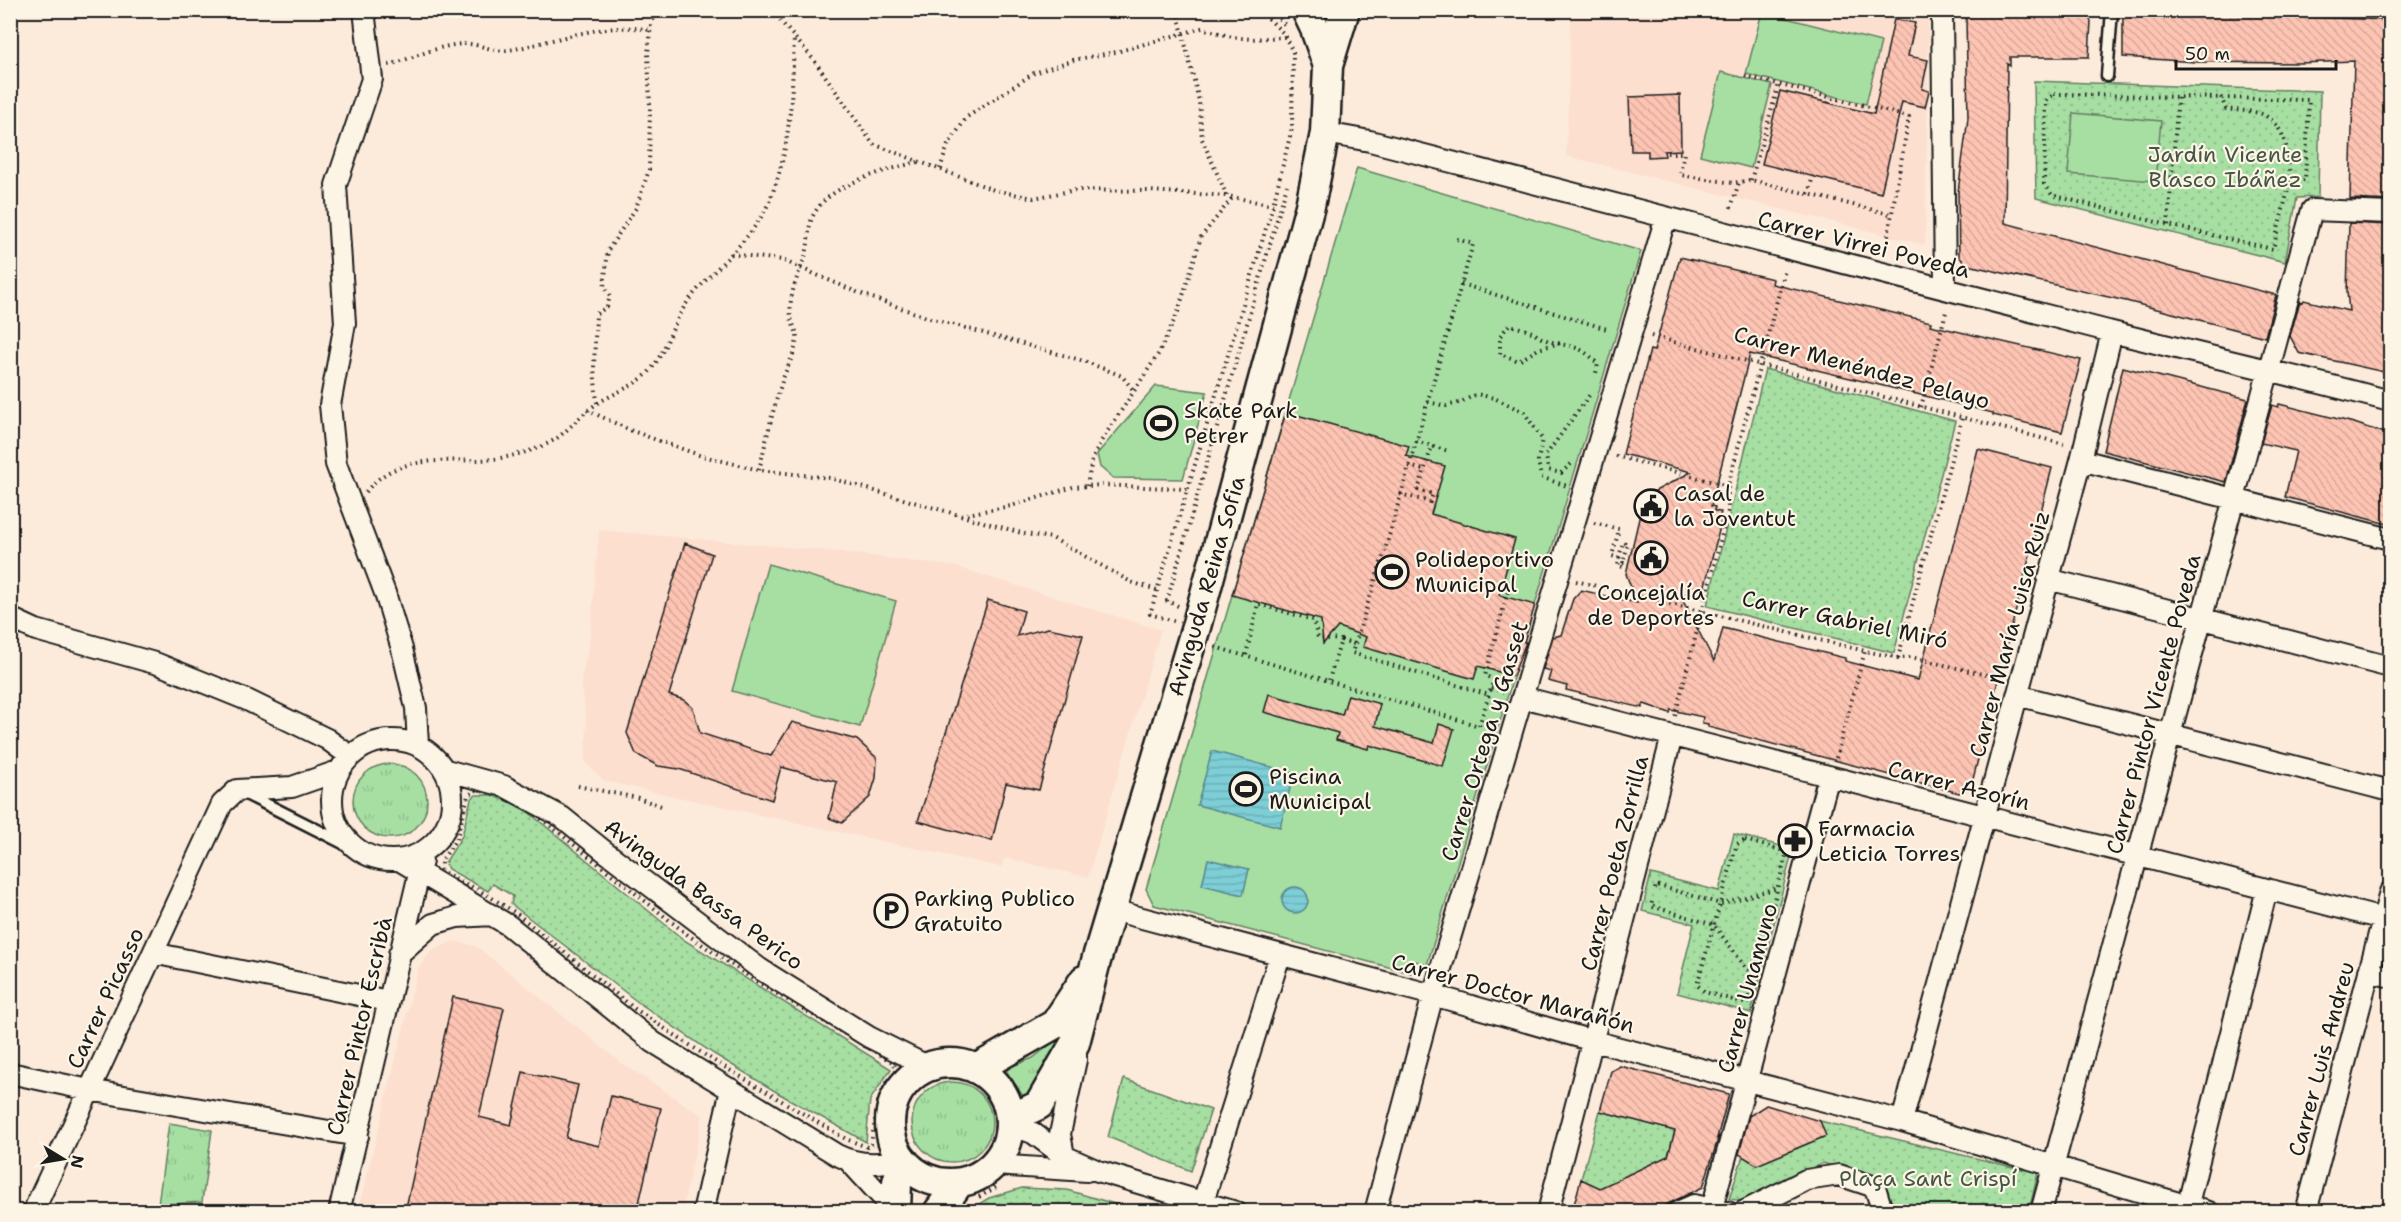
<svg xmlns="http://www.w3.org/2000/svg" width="2401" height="1222" viewBox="0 0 2401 1222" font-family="'Shantell Sans',sans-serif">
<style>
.built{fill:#fcdfcf}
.grass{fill:url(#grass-tufts);stroke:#627e60;stroke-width:1.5}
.park{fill:url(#park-dots);stroke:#627e60;stroke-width:1.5}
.pitch{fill:#a7dfa3;stroke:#627e60;stroke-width:1.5}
.water{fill:url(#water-rules);stroke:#56878c;stroke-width:1.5}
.building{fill:url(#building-back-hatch);stroke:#1c1c1c;stroke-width:1.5}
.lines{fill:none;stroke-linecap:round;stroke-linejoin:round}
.lane-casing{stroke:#1c1c1c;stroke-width:15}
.street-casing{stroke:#1c1c1c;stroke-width:24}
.secondary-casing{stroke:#1c1c1c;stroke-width:33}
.path{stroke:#1c1c1c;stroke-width:4;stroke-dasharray:1.5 4.5;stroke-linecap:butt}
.lane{stroke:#fcf5e5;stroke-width:10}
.street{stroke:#fcf5e5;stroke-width:20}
.secondary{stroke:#fcf5e5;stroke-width:28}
.labels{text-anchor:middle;stroke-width:4.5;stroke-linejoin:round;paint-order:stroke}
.park-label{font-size:22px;fill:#465644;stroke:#fcf5e5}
.street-label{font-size:22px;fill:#1c1c1c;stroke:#fcf5e5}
.poi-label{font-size:22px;fill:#1c1c1c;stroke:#fcf5e5;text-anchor:start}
</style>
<defs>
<pattern id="grass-tufts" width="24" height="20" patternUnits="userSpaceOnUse" patternTransform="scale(1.5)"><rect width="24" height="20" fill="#a7dfa3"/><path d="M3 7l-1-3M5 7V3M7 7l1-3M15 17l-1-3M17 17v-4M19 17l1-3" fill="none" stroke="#8fbf8c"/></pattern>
<pattern id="park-dots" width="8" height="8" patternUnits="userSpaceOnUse" patternTransform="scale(1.5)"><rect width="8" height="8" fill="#a7dfa3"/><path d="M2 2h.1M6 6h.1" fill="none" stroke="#8fbf8c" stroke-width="1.8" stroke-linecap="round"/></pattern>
<pattern id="water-rules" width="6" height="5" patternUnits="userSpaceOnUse" patternTransform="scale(1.5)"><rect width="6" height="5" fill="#7dced6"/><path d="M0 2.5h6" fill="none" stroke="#6bb0b7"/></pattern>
<pattern id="building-back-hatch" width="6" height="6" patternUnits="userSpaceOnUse" patternTransform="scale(1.5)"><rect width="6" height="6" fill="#fdc4b3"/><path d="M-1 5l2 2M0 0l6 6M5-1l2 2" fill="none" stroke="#d8a899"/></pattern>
</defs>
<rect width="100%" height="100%" fill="#fcebdb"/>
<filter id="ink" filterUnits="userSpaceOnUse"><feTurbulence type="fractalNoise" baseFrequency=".0167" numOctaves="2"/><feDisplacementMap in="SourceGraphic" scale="12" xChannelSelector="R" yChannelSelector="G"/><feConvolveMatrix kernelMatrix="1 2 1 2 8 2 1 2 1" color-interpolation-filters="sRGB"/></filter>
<g filter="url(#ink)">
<path class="built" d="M1571,11H1929L1925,245L1566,156Z
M599,530L841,552L956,567L1161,630L1088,877L1005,858L1001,867L604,781L585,762L587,727L581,680L590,638Z
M453,941L476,946L623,1064L703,1116L682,1211L358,1212L416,977L419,967L432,951Z"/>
<path class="grass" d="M353 801a37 37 0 1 1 74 0a37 37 0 1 1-74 0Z
M1066,1032L1032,1099L1024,1098L1007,1072L1008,1068L1033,1058Z
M912 1122a40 40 0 1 1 80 0a40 40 0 1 1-80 0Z
M169,1123L212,1130L202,1202L158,1205Z"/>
<path class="park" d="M2034,81L2320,91L2318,197L2297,198L2285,262L2036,198Z
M1765,369L1955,421L1894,653L1707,606Z
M476,795H491L521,806L684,940L891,1069L870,1100L866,1142L778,1093L714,1054L639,1003L511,904L513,896L493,884L488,891L448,869L445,863L462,836L471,799Z
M1734,834L1793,849L1751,1013L1677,993L1694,924L1642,911L1651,874L1719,891Z
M1124,1079L1211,1110L1191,1171L1108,1137Z
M1600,1111L1675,1131L1668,1156L1600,1188L1581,1179Z
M1820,1121L2038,1173L2029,1211H1933L1888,1201V1191L1882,1181L1823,1163L1744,1201L1729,1199L1743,1156L1757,1165L1825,1136Z
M1022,1188L1067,1190L1139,1211H967L989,1198Z"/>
<path class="pitch" d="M1762,12L1881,42L1866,104L1746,74Z
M1721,72L1772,85L1751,168L1700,155Z
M2073,113L2161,121L2155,181L2068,174Z
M1357,168L1641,251L1427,965L1415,961L1411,973L1154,905L1146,889Z
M1156,386L1207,392L1183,479L1113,478L1100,467L1097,454Z
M768,564L896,601L860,727L732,691Z"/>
<path class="water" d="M1212,751L1294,773L1280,827L1197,805Z
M1208,859L1249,869L1243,895L1202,885Z
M1282 900a13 13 0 1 1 26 0a13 13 0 1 1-26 0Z"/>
<path class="building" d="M1975,11L2083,12L2091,21L2089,57H2010V66L2007,64L2005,223L2276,295L2265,337L2126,301L1968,265L1959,257L1958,192L1968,118L1966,18Z
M2128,11L2391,20V201L2350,199L2354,61L2298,63L2196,62L2123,57V15Z
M1894,19L1915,23L1908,56L1928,60L1922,89L1929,91L1925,107L1902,102L1881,193L1762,164L1780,91L1874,114Z
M1680,95L1681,150L1664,151L1665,156L1648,157V151H1631L1629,97Z
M2349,223L2391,225V367L2384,372L2299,353L2290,336L2300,301L2303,302L2304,300L2349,311L2347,292Z
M1680,257L1773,279L1772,284L1931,322L1930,325L2081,360L2062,432L1993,415V413L1950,402L1750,354L1711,506L1715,507L1714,511L1721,512L1719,519H1722L1702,597L1679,593L1714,661L1723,628L1845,658V661L1918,680L1978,449L2052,468L1971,787L1959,793L1708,727V724L1702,723L1703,717L1671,710L1670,713L1644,704L1642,708L1566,690L1567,686L1548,681L1551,671L1543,669L1553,637L1561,635L1573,599L1581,590L1637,603L1626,574L1644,497L1691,472L1623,454L1650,350L1654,351Z
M2123,367L2248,399L2226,482L2103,451Z
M2279,404L2354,423L2391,435V525L2285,497L2296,451L2261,443L2272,405L2278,407Z
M1286,412L1409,446L1406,456L1445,466L1431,514L1515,539L1499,595L1535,605L1524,642H1526L1513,676L1478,666L1474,679L1363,647L1366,637L1338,627L1323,644L1321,620L1232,595Z
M685,543L712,554L669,695L684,700L693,708L700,733L771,756L792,722L857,740L877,758L876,778L870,797L842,823L829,818L837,782L781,767L772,800L679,769L658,766L636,754L627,733Z
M988,600L1024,611L1017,636L1048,628L1083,635L1039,790L1006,783L992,841L918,821Z
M1269,694L1342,715L1348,695L1380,704L1375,726L1434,743L1439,724L1454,729L1443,766L1369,745L1368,749L1336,740L1338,733L1264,712Z
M453,997L504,1008L479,1117L511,1125L523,1072L578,1085L566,1138L599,1146L611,1096L661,1108L637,1212H405Z
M1620,1066L1729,1094L1717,1138L1719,1136L1703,1187L1651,1212H1572L1581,1179L1600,1188L1668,1156L1675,1131L1600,1111L1611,1071Z
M1766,1105L1820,1121L1826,1136L1757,1165L1739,1154L1749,1116Z"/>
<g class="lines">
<g class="lane-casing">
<path id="lane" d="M2107,76L2112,10
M242,792L357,850"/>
</g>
<g class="street-casing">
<path id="street" d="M364,10L372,79L336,185L345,323L330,405L336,464L385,593L402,649L416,708L418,745
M1942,10L1945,289
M1325,133L1370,141C1616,205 1862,268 2108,331C2202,355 2297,376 2390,401
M2081,460L2390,539
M2048,579L2390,667
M10,618L36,630L158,664L247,700L327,739L350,756
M2017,695L2390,791
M1522,697L2383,919
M332 800a60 60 0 1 1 120 0a60 60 0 1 1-120 0Z
M446,770L504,786L562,817L603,850L760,969L869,1037L929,1067
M399,860L508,925L653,1042L837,1155C857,1165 880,1165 901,1159
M1112,910L1433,995L1593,1041L1902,1121L2209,1212
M153,953L388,1001
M399,954L433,924L457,917L493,915
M2369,971L2390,977
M10,1073L89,1090L358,1136
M1902,1121L2081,460L2112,332
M1011,1125L1033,1133L1064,1156L1098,1171L1236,1212
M1064,1156L1060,1134L1076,1060V1049
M848,1160L883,1198L888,1212
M994,1165L1087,1171
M1203,1202L1280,955
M33,1212L222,804L237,790L292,787L338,771
M339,1212L422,861
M703,1212L731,1089
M1375,1212L1433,995L1666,217
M1548,1212L1672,736
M1678,1212L1694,1205L1728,1212
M1711,1212L1829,776
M1743,1212L1806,1180L1839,1175L1875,1187L1881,1207L1879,1212
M2041,1212L2312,210L2390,213
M2186,1212L2267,889
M2306,1212L2390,892"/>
</g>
<g class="secondary-casing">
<path id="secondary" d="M1306,10L1315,29L1328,66
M890 1123a60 60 0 1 1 120 0a60 60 0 1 1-120 0Z
M976,1069L1055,1024L1084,980
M1010,1119L1039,1105L1075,1043L1096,961L1196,627L1310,206L1325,133L1328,66L1345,10
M896,1212L897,1182L903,1161
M938,1212L959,1183"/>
</g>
<path class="path" d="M774,10L777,17L814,60L873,144L994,190L1033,198L1076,190L1150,191L1227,196
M1177,10L1199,101L1202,139L1227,196L1273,205
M1271,10L1285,25
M389,65C413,58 439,45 464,44C480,43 493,53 509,50C555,42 603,21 650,30
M1745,76L1909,117L1886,247
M2054,94L2309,100L2305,180L2290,182L2273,249L2168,225L2052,195L2044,184L2046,101Z
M2221,97L2226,109C2237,111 2254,110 2264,115C2288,127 2289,159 2290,182
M1828,103L1830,97
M1667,153H1684L1680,175L1733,183L1751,180L1890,214
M940,169L948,145L967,117L1034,73L1073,60L1116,52L1202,28L1232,37L1251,39L1285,37
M1751,180L1779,84
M1808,194L1813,176
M1731,208L1739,182
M2168,225L2178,96
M1457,239L1473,244L1385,550L1352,653L1489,695
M731,254L782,260L859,293L926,317L1084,361L1122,376L1134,391
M1461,284L1610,330
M1651,336L2064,444
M1560,343L1538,349L1519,361L1500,354V336L1509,325C1517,327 1525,329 1532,332C1536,334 1540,338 1544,339C1568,349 1577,341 1598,364L1596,373
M1428,402L1446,406L1459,403L1477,394L1494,398L1524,412L1542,439L1538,461L1541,477L1567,486
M597,403L594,368L596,314L607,307L610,296L604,286L608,250L636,208L649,170L650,106L648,53L651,25L658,10
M1921,407L1946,312
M587,410L632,431L699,455L759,470L830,478L1025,534L1052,538L1131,582L1157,590
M1416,441L1448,451
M1616,456L1728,486
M1571,464L1561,473L1548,470L1546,455L1591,393
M1409,466L1424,470
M759,470C766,442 772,412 781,385C785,369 796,354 797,337C797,330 791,323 791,316C788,295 799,273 806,254C810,240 807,226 814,214C830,183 887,170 918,162
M1087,486L1092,460L1100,443L1159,353L1178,312L1201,237L1233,197
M366,492C400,446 463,468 511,456C527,452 548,446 561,435C573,425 582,414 595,405C611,394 631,388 646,375C665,357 672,322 689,300C714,267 752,241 769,202C791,150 792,93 794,37
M1400,494L1430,502L1433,494L1418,490L1432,446
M967,514L1011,506L1073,487L1102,485L1187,489
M1594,523L1619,529L1612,556L1619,558L1618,566L1623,567V563L1628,564
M1619,558L1623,542L1628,544L1623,563
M1576,581L1865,651L1898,658L1911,657L2003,679
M1178,606L1167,601L1287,185
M1174,621L1150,614L1273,205L1292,128L1293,52L1283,33L1260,10
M1341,640L1354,644
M1215,647L1479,726L1494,679L1485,676L1511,580
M1246,655L1258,604L1313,620L1318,638L1341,640L1329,680
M1898,658L1962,418
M1491,688L1505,692
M1675,716L1728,511V486L1785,270
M1836,758L1865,651
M578,786L638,798L664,807
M476,790L492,793L524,805L688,935L754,980L894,1063L896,1071L878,1102L871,1144L867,1147L846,1139L711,1059L635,1009L516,913L484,893L441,871V862L457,838L468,796Z
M1745,840L1787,852L1747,1004L1705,992L1697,985L1737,844Z
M1655,889L1656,885L1721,904L1777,888
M1652,902L1651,906L1714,925L1753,977
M979,1197L998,1186"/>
<use href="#lane" class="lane"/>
<use href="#street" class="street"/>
<use href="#secondary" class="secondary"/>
</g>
</g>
<defs>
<g id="stadium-ring" transform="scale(1.725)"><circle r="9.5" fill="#fcf5e5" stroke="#1c1c1c" stroke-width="1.5"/><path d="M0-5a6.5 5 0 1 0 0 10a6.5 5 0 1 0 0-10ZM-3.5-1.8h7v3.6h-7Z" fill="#1c1c1c"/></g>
<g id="civic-ring" transform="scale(1.725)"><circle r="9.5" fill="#fcf5e5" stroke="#1c1c1c" stroke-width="1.5"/><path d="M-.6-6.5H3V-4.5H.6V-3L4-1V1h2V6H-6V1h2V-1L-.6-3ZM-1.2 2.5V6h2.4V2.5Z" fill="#1c1c1c"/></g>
<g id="pharmacy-ring" transform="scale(1.725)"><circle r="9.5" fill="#fcf5e5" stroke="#1c1c1c" stroke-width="1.5"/><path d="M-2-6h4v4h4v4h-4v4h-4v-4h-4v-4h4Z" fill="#1c1c1c"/></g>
<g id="parking-ring" transform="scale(1.725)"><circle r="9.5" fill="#fcf5e5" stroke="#1c1c1c" stroke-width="1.5"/><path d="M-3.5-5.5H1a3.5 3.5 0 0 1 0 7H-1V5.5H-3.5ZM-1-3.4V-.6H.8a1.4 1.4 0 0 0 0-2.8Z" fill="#1c1c1c"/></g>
</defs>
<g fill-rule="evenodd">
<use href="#stadium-ring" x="1161" y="423"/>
<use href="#civic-ring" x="1651" y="506"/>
<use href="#civic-ring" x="1651" y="558"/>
<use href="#stadium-ring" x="1392" y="572"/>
<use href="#stadium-ring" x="1246" y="789"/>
<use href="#pharmacy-ring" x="1795" y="841"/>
<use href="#parking-ring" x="891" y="911"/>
</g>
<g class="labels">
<g class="park-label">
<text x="2225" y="162">Jardín Vicente<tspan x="2225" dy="25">Blasco Ibáñez</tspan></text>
<text x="1928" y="1186">Plaça Sant Crispí</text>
</g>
<g class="street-label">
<text transform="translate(1864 244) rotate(14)" y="8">Carrer Virrei Poveda</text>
<text transform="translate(1862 367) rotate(15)" y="8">Carrer Menéndez Pelayo</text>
<text transform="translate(1206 586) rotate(-74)" y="8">Avinguda Reina Sofia</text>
<text transform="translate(1845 619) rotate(12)" y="8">Carrer Gabriel Miró</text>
<text transform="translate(2009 634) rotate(-75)" y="8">Carrer María Luisa Ruiz</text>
<text transform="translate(2153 704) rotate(-75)" y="8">Carrer Pintor Vicente Poveda</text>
<text transform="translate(1484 741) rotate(-73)" y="8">Carrer Ortega y Gasset</text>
<text transform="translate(1959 785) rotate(14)" y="8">Carrer Azorín</text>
<text transform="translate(1614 863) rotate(-76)" y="8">Carrer Poeta Zorrilla</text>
<text transform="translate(704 894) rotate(36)" y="8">Avinguda Bassa Perico</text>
<text transform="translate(1747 988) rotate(-75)" y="8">Carrer Unamuno</text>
<text transform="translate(1513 993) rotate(15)" y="8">Carrer Doctor Marañón</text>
<text transform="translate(105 998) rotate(-65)" y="8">Carrer Picasso</text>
<text transform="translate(359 1026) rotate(-77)" y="8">Carrer Pintor Escribà</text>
<text transform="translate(2321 1059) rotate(-75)" y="8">Carrer Luis Andreu</text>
</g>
<g class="poi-label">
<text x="1184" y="418">Skate Park<tspan x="1184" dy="25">Petrer</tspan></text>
<text x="1674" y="501">Casal de<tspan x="1674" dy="25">la Joventut</tspan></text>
<text x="1415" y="567">Polideportivo<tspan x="1415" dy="25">Municipal</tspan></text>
<text x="1651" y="600" text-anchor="middle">Concejalía<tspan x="1651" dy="25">de Deportes</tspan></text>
<text x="1269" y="784">Piscina<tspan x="1269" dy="25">Municipal</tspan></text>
<text x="1818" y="836">Farmacia<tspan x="1818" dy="25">Leticia Torres</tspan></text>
<text x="914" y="906">Parking Publico<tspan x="914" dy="25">Gratuito</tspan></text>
</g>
</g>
<rect width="2401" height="1222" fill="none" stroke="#fcf5e5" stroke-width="36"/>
<rect x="18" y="18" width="2365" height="1186" fill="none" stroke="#1c1c1c" stroke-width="2" filter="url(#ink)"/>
<g transform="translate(63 1159) rotate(101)" stroke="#fcf5e5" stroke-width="4.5" paint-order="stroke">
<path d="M0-4.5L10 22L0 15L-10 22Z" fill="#1c1c1c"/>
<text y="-9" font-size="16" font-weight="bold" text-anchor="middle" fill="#1c1c1c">N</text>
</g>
<path d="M2176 60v9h160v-9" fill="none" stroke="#1c1c1c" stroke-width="3"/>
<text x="2185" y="60" font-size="18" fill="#1c1c1c" stroke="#fcf5e5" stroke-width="4.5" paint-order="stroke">50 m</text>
</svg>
